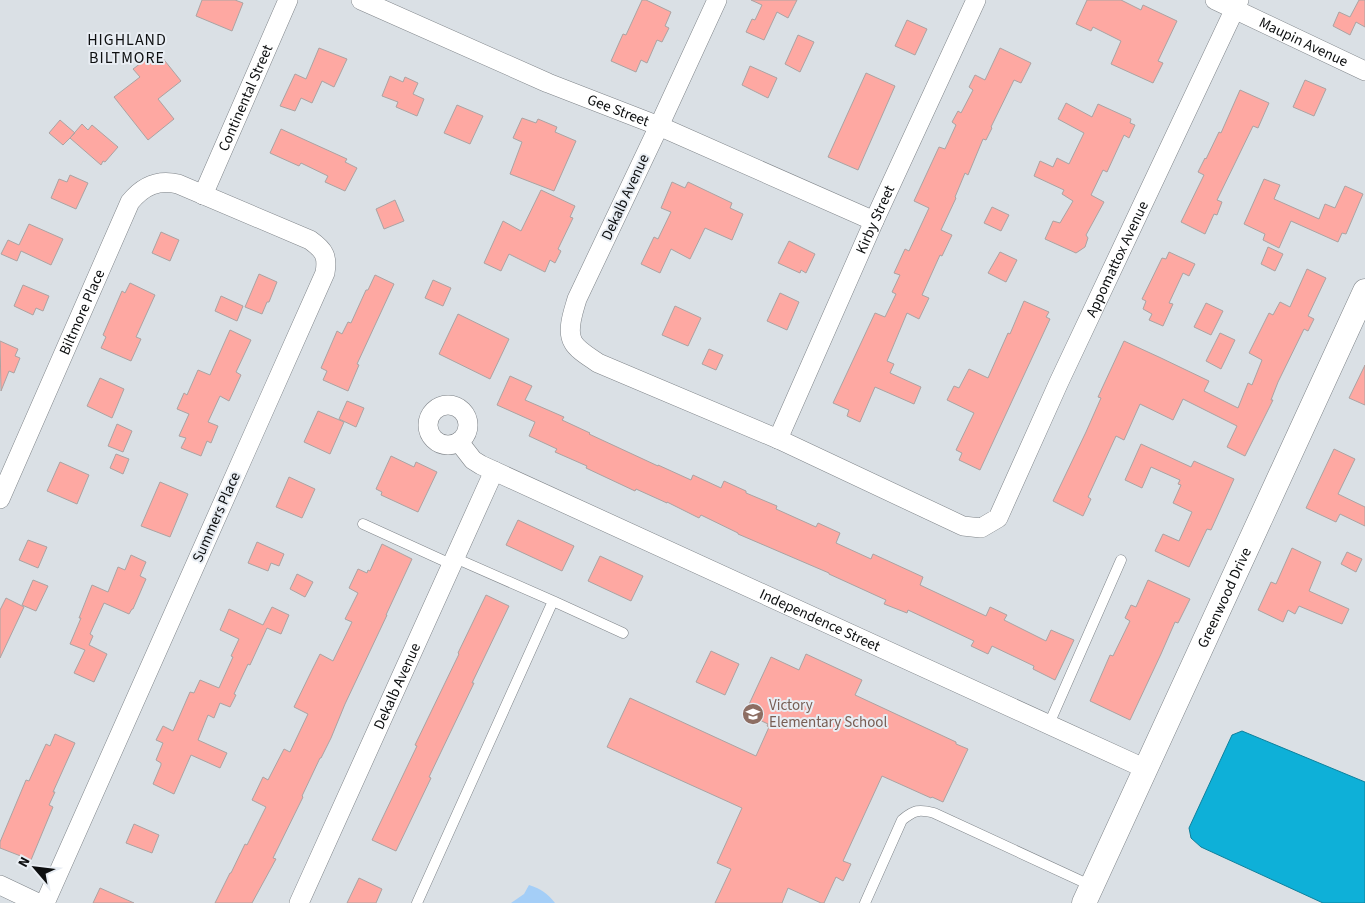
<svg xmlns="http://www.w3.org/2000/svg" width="1365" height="903" viewBox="0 0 1365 903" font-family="'Source Sans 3',sans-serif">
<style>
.green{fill:#a4cef7}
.water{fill:#0eb0d8;stroke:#0e809c}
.building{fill:#fea8a2;stroke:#aba3a2}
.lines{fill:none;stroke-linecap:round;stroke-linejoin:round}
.service-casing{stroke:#7f8489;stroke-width:11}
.minor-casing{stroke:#7f8489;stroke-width:20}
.tertiary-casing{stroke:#7f8489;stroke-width:25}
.service{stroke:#fff;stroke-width:10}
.minor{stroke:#fff;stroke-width:19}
.tertiary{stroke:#fff;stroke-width:24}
.labels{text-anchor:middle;stroke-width:4;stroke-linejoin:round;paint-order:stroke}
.street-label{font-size:15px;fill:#0d0f10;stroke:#e8edf3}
.education-label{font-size:15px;fill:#785e54;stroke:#e8edf3;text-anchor:start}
.neighbourhood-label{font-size:16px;letter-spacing:1px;fill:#0d0f10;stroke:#e8edf3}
</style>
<rect width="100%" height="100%" fill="#dae0e5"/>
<path class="green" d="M529,885C541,889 547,893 555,903H511L524,894Z"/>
<path class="water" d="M1242,731L1365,782V903H1323L1201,847L1191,838L1189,828L1232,735Z"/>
<path class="building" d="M202,0H235L243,3L232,31L196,16Z
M642,0H646L671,12L665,26L669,28L662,42L657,40L647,63L641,60L636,72L611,61L623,34L626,35Z
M751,0H797L788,18L777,12L764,40L746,32L752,19L755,20L762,5Z
M1087,0H1121L1141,10L1143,5L1177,21L1158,61L1163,63L1153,83L1111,64L1121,41L1093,27L1091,31L1076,24Z
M1359,0H1365V27L1356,22L1350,35L1333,26L1339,12L1350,17Z
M907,20L927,29L915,55L895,46Z
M798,35L814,42L800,72L785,64Z
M319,48L347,59L334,87L322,81L312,103L301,98L295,111L280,106L295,74L306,79Z
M1000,48L1031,63L1021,83L1014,80L991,127L992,128L986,140L983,139L968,175L965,173L955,197L956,198L941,230L952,235L942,256L940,255L922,295L929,298L919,319L907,313L887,361L894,364L890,373L921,387L914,404L875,387L860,422L847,416L849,410L833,403L875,313L885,317L896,294L892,292L900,275L894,273L905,249L909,251L929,208L914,201L939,147L945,149L956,125L952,122L958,111L961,113L973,90L969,87L975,75L985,80Z
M157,51L181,81L158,99L174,119L148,140L114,97L140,77L133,69Z
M750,66L777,78L768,98L742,85Z
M866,73L895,86L858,170L828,157Z
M390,76L403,82L405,77L418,83L413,94L424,99L417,116L396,107L398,102L382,96Z
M1305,80L1326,89L1314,116L1293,107Z
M1240,90L1269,103L1258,128L1253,126L1237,159L1217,200L1222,202L1217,215L1214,214L1205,234L1181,222L1204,175L1198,172L1205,158L1206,159L1219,132L1221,133Z
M1066,103L1092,117L1098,104L1131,119L1130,123L1135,125L1129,138L1124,135L1107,172L1103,170L1091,195L1104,202L1086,235L1088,238L1085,247L1076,253L1045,239L1053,221L1060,223L1073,201L1062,194L1064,190L1034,176L1040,161L1053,167L1057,158L1069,164L1084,133L1058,119Z
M457,105L483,116L470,144L444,133Z
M522,118L536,123L538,119L557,127L555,132L576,141L554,191L510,174L522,142L513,138Z
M60,120L75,133L63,145L49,133Z
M82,124L88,130L92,125L118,147L105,162L103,161L101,165L70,138Z
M281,129L347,159L345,162L357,168L345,191L325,182L328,176L301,163L299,166L270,153Z
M70,175L88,183L76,209L51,198L59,179L67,182Z
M1264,179L1280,185L1274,199L1319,219L1325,204L1335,208L1345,186L1363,194L1346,234L1342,233L1338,242L1291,221L1279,248L1263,240L1265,234L1244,224Z
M672,182L685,188L688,182L732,203L730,208L743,214L732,240L705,228L690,259L671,249L660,273L641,264L654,237L658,239L671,212L661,208Z
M541,190L575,206L570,217L573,218L558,249L561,251L555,263L550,260L545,272L509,254L501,271L484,263L503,221L521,231Z
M395,200L404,221L384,229L376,209Z
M992,207L1009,215L1001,231L984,223Z
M29,224L63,239L51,265L21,251L17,261L1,254L8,240L19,245Z
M161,232L179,240L170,261L152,253Z
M789,241L815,254L806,273L801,270L800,273L778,263Z
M1268,247L1283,254L1275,271L1261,264Z
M1000,252L1017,260L1006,282L988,273Z
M1169,252L1195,264L1189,276L1183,273L1169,303L1173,304L1163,326L1149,320L1152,314L1143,309L1146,301L1142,299L1162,258L1166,259Z
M1307,269L1326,278L1308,316L1314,319L1308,331L1304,329L1278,382L1271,400H1273L1245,456L1227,447L1237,426L1183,399L1173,420L1140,404L1124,440L1116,436L1088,497L1091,499L1083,516L1053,501L1086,432L1101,398L1098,397L1124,341L1161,358L1209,381L1204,391L1238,408L1248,383L1252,385L1262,360L1249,353L1269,313L1273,315L1280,302L1290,307Z
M259,274L277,282L269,302H267L262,314L245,307Z
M375,275L394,284L357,364L359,365L348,391L323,380L327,371L321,368L337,331L342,334L348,322L351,323L366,290H368Z
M433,280L451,288L443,306L425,298Z
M130,283L155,295L136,337L141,339L131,361L101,348L106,337L103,335L122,291L125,293Z
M23,285L49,296L43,311L36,308L33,315L14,306Z
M780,293L799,302L787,330L767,321Z
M221,296L243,306L237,321L215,311Z
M1024,301L1049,312L1046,317L1050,319L980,470L959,460L962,453L956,450L974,413L947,400L954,386L959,388L969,369L988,378L1008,333L1010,334Z
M1206,303L1223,311L1211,335L1194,327Z
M675,306L701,318L688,346L662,335Z
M458,314L509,339L490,379L439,354Z
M230,330L251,340L236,372L241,375L229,401L220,396L208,422L218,426L211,443L207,441L201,456L181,448L186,438L179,436L189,414L177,409L184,393L187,395L198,370L210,375Z
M1220,333L1235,340L1221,369L1206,361Z
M0,341L18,349L15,356L20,358L14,373L9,371L1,391Z
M709,349L723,355L716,370L702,364Z
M1365,365V405L1349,398Z
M510,376L532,386L525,400L564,417L562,420L590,433L589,434L658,466V465L691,480L693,475L721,488L724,481L746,491V493L777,506L776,509L816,527L818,523L840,533L836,543L871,559L873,554L923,577L920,585L986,616L990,607L1007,615L1004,620L1046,641L1051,630L1074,640L1055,680L1033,669L1034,666L992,646L988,654L971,646L974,641L938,624L908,610L907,613L884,604L886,600L829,574V573L738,534V533L701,515L699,518L667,502V503L636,489L635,491L586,468L587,466L555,452L557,449L529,436L535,422L497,405Z
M100,378L124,389L112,418L87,406Z
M347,401L364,408L356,427L339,419Z
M318,411L344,422L330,454L304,442Z
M117,424L132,431L123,452L108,446Z
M1141,444L1191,467L1194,461L1234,479L1211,530L1207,529L1189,567L1155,551L1163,534L1179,541L1192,512L1173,503L1181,485L1178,484L1180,480L1151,467L1142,488L1125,480Z
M1334,449L1355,459L1338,494L1365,507V526L1340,514L1336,522L1306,508Z
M116,454L129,459L123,474L110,468Z
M391,456L414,467L416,462L437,472L418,512L381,495L382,492L376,489Z
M60,462L89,475L77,504L47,491Z
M289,477L315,489L302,518L276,507Z
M160,482L188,494L170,537L141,526Z
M518,520L574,546L562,571L506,545Z
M28,540L47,547L38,568L19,560Z
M257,542L284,554L279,566L271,563L268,571L248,563Z
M382,544L412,559L386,615H387L345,704L331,738L321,758H320L302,796L303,797L273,858L276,859L252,903H215L230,873H231L245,844L247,845L266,807L252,800L263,777L268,780L284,749L290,752L308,714L294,707L311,672L320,654L333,661L352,622L345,619L358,593L349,588L358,569L367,573L368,570L370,571Z
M1292,548L1321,562L1309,591L1349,609L1342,624L1299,606L1295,614L1288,610L1283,622L1258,610L1271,582L1276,584Z
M1347,552L1362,559L1356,572L1341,564Z
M131,555L146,562L140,576L146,579L133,609H132L129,614L104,603L90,634L93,636L89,645L107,654L94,682L74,673L85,650L70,644L81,618H79L92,585L108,592L118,567L125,570Z
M600,556L643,576L631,601L588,581Z
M297,574L313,582L305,597L290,589Z
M33,580L48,586L36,611L22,605Z
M1148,580L1190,599L1178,623L1175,622L1161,654L1130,720L1090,701L1110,655L1113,656L1130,621L1125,618L1131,605L1136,607Z
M486,595L509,606L472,683H474L429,777L431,778L396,851L372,840L417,746L415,745L459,654L458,653Z
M6,598L24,607L0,658V610Z
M272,607L289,615L281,634L267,628L250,665L248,664L234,694L236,695L230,707L220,703L214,718L208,715L198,740L227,753L220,768L191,755L174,794L153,784L161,765V763L156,760L163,743L156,740L163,726L173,731L190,692L194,693L200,680L219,688L233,657L231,656L239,639L220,630L229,609L263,625Z
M711,651L739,664L725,695L696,682Z
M806,654L862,680L855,695L956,742V744L968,749L943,802L932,797L931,798L882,776L843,861L851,864L843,881L836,877L824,903H821L788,888L782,903H715L731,869L717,863L742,808L607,747L630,698L756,756L769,727L767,726L768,724L745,713L771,657L799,670Z
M55,734L75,743L53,792H55L49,805L53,807L31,860L0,848V842L26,780L29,781L46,744L50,746Z
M134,824L159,835L152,853L126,843Z
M359,878L382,889L376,903H347Z
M100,888L134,903H93Z"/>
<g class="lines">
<g class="service-casing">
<path id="service" d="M363,524L453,565
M553,601L623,633
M1049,724L1121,560
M417,903L553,601L455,558
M865,903L902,820C914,810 919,809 934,813L1092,886"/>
</g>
<g class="minor-casing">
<g id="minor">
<path id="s1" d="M361,0L548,83L659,126L874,221"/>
<path id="s2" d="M717,0L659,126L577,299C574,310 566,330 573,342C577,350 591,358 598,363L778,439L963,526L981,528L998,518L1059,382L1239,0"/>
<path id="s3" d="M1215,0L1365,71"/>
<path id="s4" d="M203,195L288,0"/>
<circle cx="448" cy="425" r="20"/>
<path id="s5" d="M778,439L874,221L976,0"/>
<path id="s6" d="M459,442L473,460L481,465L1146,769"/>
<path id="s7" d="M0,499L130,202C143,186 158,179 178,184L310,240C324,250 328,256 325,273L45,903"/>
<path d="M0,885L38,903"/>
<path id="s8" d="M299,903L494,471"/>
</g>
</g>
<g class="tertiary-casing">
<g id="tertiary">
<path id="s9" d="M1084,903L1365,291"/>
</g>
</g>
<use href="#service" class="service"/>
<use href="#minor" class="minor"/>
<use href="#tertiary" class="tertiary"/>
</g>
<defs>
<g id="school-disc" transform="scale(1.125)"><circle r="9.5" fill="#8d6e63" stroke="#e8edf3"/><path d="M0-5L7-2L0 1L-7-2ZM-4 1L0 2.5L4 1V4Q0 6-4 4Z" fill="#fff"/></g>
</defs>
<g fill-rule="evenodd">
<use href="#school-disc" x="753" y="714"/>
</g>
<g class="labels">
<g class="street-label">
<text dy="5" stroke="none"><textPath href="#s3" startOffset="98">Maupin Avenue</textPath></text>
<text dy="5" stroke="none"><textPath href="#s4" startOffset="106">Continental Street</textPath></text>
<text dy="5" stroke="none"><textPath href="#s1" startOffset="280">Gee Street</textPath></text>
<text transform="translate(625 197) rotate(-65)" y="5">Dekalb Avenue</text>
<text dy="5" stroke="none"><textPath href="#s5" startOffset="240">Kirby Street</textPath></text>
<text dy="5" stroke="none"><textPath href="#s2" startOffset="1130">Appomattox Avenue</textPath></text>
<text dy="5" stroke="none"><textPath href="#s7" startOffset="204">Biltmore Place</textPath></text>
<text transform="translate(216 517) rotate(-66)" y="5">Summers Place</text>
<text dy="5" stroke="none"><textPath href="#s9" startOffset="336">Greenwood Drive</textPath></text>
<text dy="5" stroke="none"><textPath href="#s6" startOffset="405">Independence Street</textPath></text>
<text dy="5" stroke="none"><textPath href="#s8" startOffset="238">Dekalb Avenue</textPath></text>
</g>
<g class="education-label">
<text x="769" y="710">Victory<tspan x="769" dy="17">Elementary School</tspan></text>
</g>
<g class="neighbourhood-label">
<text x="127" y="45">HIGHLAND<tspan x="127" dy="18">BILTMORE</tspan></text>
</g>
</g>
<g transform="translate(35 868) rotate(298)" stroke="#e8edf3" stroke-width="4" paint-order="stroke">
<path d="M0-4L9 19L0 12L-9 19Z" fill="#0d0f10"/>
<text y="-8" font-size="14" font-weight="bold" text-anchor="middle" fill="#0d0f10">N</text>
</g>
</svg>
